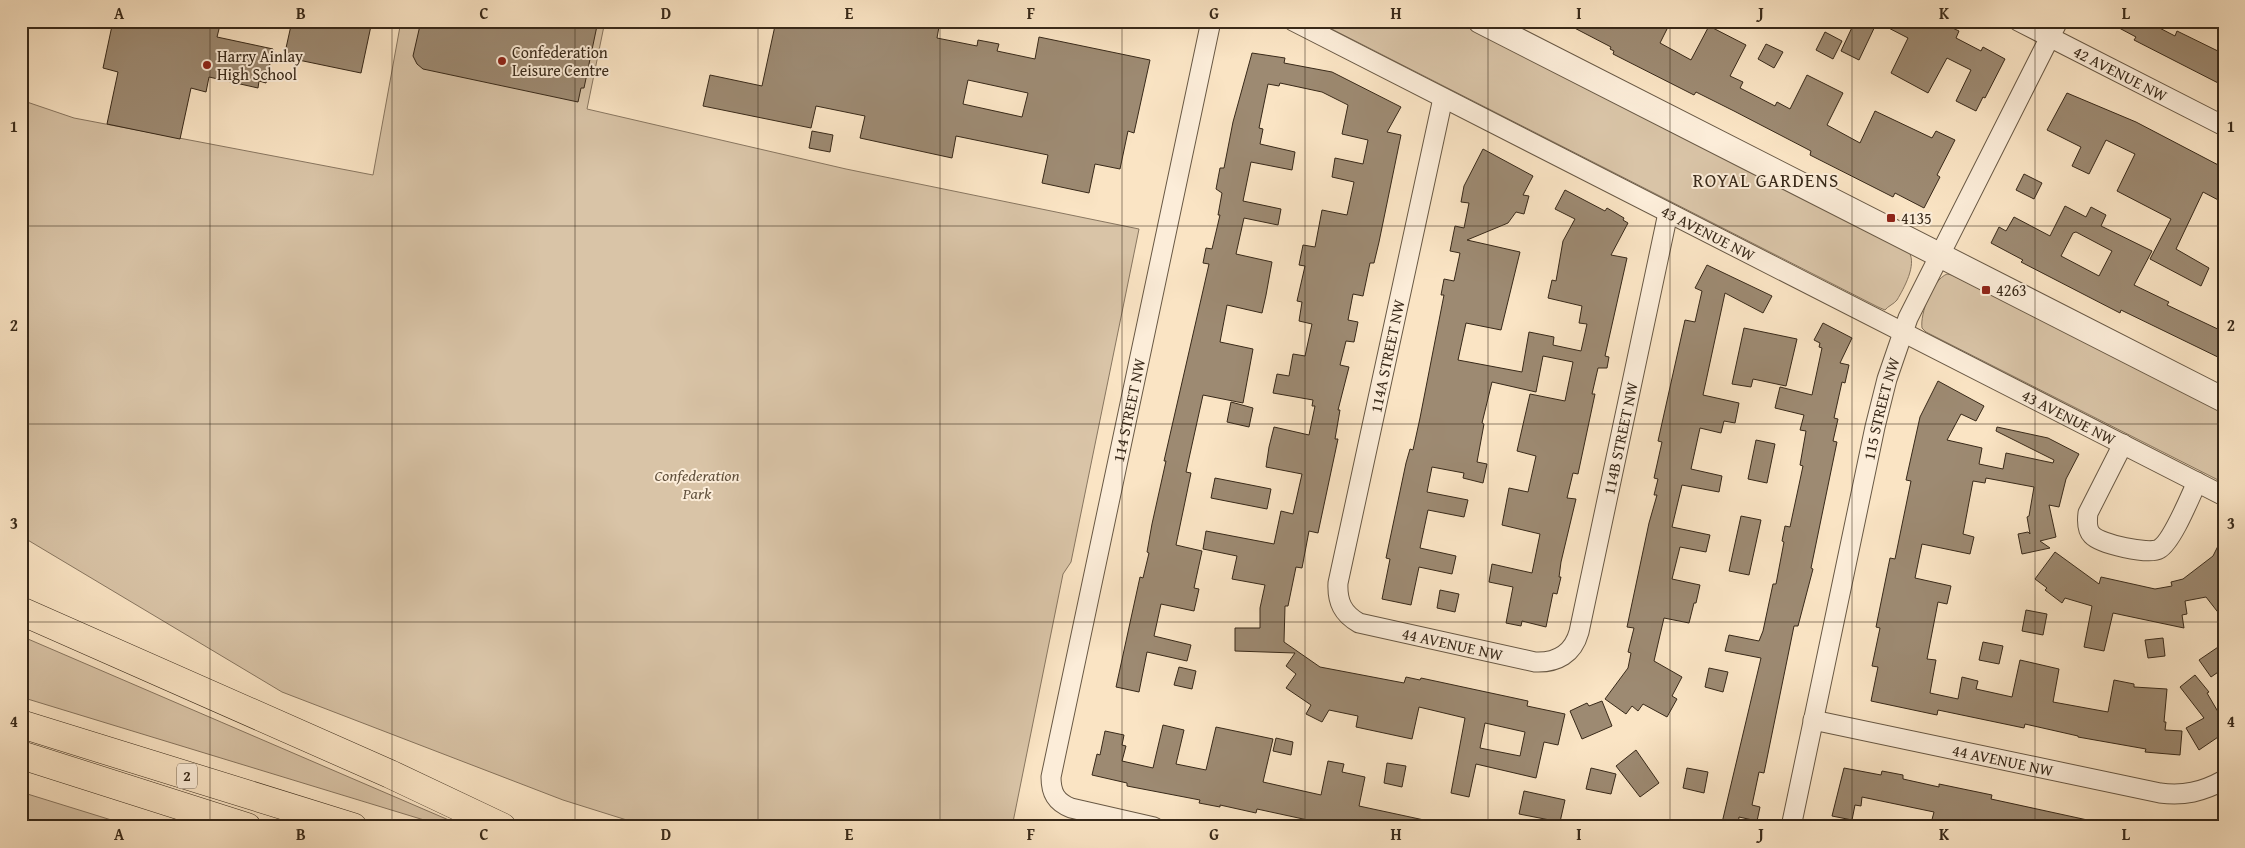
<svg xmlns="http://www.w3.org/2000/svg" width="2245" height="848" viewBox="0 0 2245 848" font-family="'Gentium Book Plus',serif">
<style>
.green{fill:#d9c4a7;stroke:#887660}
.building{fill:#9d8a72;stroke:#382919;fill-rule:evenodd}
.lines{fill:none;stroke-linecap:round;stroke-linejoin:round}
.minor-casing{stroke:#685844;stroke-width:21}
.tertiary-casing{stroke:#685844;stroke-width:26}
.motorway-casing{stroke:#382919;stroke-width:29}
.minor{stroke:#fcedd9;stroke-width:19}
.tertiary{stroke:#fcedd9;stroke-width:24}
.motorway{stroke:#fae4c4;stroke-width:28}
.grid{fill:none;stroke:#382919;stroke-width:1;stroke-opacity:0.55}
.poi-dot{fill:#8f2418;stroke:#fcedd9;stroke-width:2}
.labels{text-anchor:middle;stroke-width:4;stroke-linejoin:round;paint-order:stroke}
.shield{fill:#fcedd9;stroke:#736453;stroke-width:1}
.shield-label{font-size:15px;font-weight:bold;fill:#382919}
.poi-label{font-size:16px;fill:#382919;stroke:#fcedd9;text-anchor:start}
.street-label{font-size:16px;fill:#382919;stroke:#fcedd9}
.park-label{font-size:16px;font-style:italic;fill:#60503c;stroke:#fcedd9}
.quarter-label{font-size:19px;letter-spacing:1px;fill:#382919;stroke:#fcedd9}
.neatline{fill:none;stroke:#382919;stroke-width:2}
.grid-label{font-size:16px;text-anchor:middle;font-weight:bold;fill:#382919}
</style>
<rect width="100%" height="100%" fill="#fae4c4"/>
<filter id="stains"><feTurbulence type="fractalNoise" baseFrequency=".004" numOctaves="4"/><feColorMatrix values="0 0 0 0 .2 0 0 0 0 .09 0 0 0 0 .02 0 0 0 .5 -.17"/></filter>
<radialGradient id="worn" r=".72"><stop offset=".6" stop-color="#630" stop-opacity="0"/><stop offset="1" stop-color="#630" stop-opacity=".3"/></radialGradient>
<path class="green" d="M401,21H605L587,109L846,169L1139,229L1071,562L1063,574L1012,827H649L563,800L282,692L21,536V100L74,118L373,175Z
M1316,21H1455L1909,252C1917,265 1904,288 1897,300C1894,304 1888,306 1885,310L1878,307Z
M1947,274L1952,275L2224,412V483L1926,332L1922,328C1920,314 1932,280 1947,274Z
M21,636L465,827H447L21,697Z
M21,792L134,827H21Z"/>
<path class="building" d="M113,21H221L217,37L273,49L266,83L259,81L258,88L209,77L206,92L191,88L180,139L107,124L118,72L103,68Z
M292,21H372L361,73L284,57Z
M421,21H598L584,88H581L578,102L423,69L417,64L413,56Z
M776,21H940L937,38L977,46L978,40L999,44L997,51L1035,59L1039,37L1150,60L1134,133L1128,131L1120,169L1095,164L1089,193L1042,183L1048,155L956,136L952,158L860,138L865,116L816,106L811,128L703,106L710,75L762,86ZM968,80L1028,93L1022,117L963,104Z
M1561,21H1671L1660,43L1691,60L1709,26L1746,45L1730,76L1743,82L1740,88L1775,106L1777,102L1790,109L1807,75L1843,93L1827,125L1860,143L1875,111L1932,138L1936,131L1955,140L1937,175L1940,177L1924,208L1895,193L1893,197L1810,155L1811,151L1734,111L1696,92L1694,95L1613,54L1614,51L1610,49L1611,47Z
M1855,21H1932L1942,26L1944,24L1959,31L1956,38L1981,51L1983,47L2005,59L1985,98L1983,97L1976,111L1956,101L1971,70L1947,58L1928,93L1891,73L1908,38L1877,22L1859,60L1841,51Z
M2106,21H2146L2175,36L2177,31L2224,54V86L2134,40L2136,37Z
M1825,32L1842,41L1833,59L1816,50Z
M1766,44L1783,52L1774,68L1758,59Z
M1252,53L1285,58L1284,63L1332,72L1401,107L1387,132L1401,135L1379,242L1374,263H1370L1363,296L1353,294L1348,320L1358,322L1354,342L1346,341L1340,365L1349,367L1338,410H1340L1335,439H1338L1318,533L1309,531L1302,568L1296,567L1288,606H1285L1284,642L1320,667L1404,683L1406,677L1420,680L1421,678L1528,701L1527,706L1565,714L1558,745L1544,742L1536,778L1476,764L1469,797L1451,793L1465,718L1419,707L1412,739L1356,727L1358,716L1329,710L1322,722L1306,714L1311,705L1286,688L1296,674L1286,666L1295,653L1235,651V628H1260V608L1265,585L1232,579L1237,556L1203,549L1206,531L1274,544L1281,511L1293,514L1302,474L1266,467L1269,447L1274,427L1309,435L1315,406H1312L1313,400L1273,393L1277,374L1289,376L1293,354L1305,356L1312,324L1299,321L1302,302L1297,301L1305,266L1299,265L1303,245L1315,247L1322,210L1347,215L1354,182L1332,177L1335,158L1363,164L1368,140L1342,134L1348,105L1322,92L1280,83L1279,86L1268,84L1259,128L1263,129L1260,144L1295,152L1292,170L1251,162L1243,201L1281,209L1278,225L1244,218L1236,254L1272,262L1266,295L1262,313L1227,305L1220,342L1253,349L1243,403L1203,395L1186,472L1191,473L1176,545L1202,551L1194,588L1199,589L1194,611L1161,604L1154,636L1191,645L1187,661L1147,652L1139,692L1116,687L1140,577L1143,578L1149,553L1147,552L1152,524L1166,461H1164L1202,295L1209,264L1203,263L1206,248L1212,249L1220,215H1218L1222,193L1216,189L1220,168H1224L1233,122ZM1485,723L1525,732L1520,756L1480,748Z
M2067,93L2136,122L2224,168V203L2203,192L2176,249L2209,268L2201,286L2150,259L2171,219L2117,191L2135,154L2106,140L2089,174L2072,166L2081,147L2047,130Z
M812,131L833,135L830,152L809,148Z
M1483,149L1533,176L1523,195L1529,196L1524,214L1516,212L1508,223L1467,240L1520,252L1501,330L1466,323L1458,360L1522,372L1529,332L1554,337L1553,345L1581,351L1587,324L1579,323L1582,306L1548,298L1552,280L1556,281L1563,241L1575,219L1555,209L1565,190L1605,211L1607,208L1624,218L1623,220L1628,223L1611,255L1627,258L1605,356L1609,357L1607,368H1598L1592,394H1595L1578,474L1573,473L1567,498L1576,499L1561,562L1559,577H1561L1557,594L1553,593L1546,627L1522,621L1521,626L1506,623L1513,587L1489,582L1492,564L1532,573L1540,534L1502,525L1509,488L1528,492L1536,456L1517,451L1530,394L1565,401L1573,362L1543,356L1536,392L1492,382L1482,423L1484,424L1477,462L1487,464L1483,483L1463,478L1464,473L1432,467L1427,492L1468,500L1464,517L1428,510L1420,548L1456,556L1452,574L1419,567L1411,605L1382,599L1390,559L1386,558L1406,463L1410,449L1413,450L1420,418L1444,295H1441L1444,279L1454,281L1460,253L1450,251L1455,226L1464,228L1469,203L1461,202L1464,186Z
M2024,174L2042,183L2034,199L2016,190Z
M2065,206L2086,217L2091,207L2106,215L2101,226L2152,251L2134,285L2169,302L2167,305L2224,332V360L2121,310L2120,313L2085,295L2021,262L2023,260L1991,243L1999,227L2006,231L2014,217L2050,236ZM2076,232L2112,251L2099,276L2061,256L2073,233Z
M1707,265L1772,296L1763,313L1725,293L1703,395L1739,403L1735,423L1724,421L1721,433L1700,428L1691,469L1722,476L1719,492L1682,485L1672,527L1710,535L1706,552L1680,547L1672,579L1700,585L1696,603H1694L1689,623L1664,618L1654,661L1682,677L1672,696L1677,699L1667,717L1643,704L1638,711L1632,706L1626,714L1605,699L1628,668L1631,653L1628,652L1634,628L1627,627L1649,523L1657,495H1654L1658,479L1654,478L1662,442L1658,441L1685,320L1695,322L1702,291L1695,288Z
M1823,323L1852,338L1840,363L1849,365L1845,383L1842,382L1834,418L1838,419L1833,441L1837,442L1811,568L1813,569L1798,626H1794L1764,773L1759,772L1752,805L1760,807L1757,821L1739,817L1738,827H1721L1761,658L1725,651L1729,635L1759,641L1763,631L1773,584H1776L1784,542L1782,541L1785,526L1790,527L1803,466L1800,465L1806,431L1800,430L1804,415L1775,408L1780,387L1812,395L1822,348L1819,347L1820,343L1814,340Z
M1744,328L1797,339L1786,386L1753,379L1751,387L1732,384Z
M1938,381L1984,406L1976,421L1961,414L1947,440L1982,448L1979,464L2003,469L2006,453L2053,463L2054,460L1996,431L1997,427L2048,438L2079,454L2066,479L2059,507L2049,505L2056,537L2040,541L2050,548L2022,554L2018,534L2028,532L2030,534L2027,517L2029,516L2034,487L1986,478L1985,483L1973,481L1963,534L1974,537L1970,554L1922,544L1915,578L1951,586L1947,604L1938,602L1927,659L1936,660L1930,693L1958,699L1962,677L1978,681L1976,689L2012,697L2020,660L2059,669L2053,702L2108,712L2114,680L2134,684V687L2167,689L2164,722H2166L2165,730L2182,731L2180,755L2145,752L2146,749L2078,737V736L2025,724L2024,728L1938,710L1937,715L1871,701L1878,667L1872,666L1880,628L1876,627L1890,558L1895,559L1911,481L1906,480L1920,417Z
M1231,402L1253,408L1249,427L1227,422Z
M1756,440L1775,444L1767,483L1748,479Z
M1215,478L1271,489L1267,509L1211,498Z
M1741,516L1761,520L1749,575L1729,571Z
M2224,534V620L2206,597L2185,601L2187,614L2182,615L2184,628L2113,613L2104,651L2084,647L2092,606L2065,598L2062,603L2045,590L2047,588L2035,579L2055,552L2099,584L2101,577L2155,589L2172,586L2171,582L2183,579L2213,556Z
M1440,590L1459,594L1455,612L1437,608Z
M2026,610L2047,614L2043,635L2022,631Z
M2163,638L2165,656L2148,658L2145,640Z
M1983,642L2003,646L1999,664L1979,660Z
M2224,643V668L2211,677L2199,660Z
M1179,667L1196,671L1192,689L1174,685Z
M1709,668L1728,672L1723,692L1705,687Z
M2195,675L2209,692L2207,693L2224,722V733L2199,750L2186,728L2204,718L2180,687Z
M1602,701L1612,726L1582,739L1570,711L1587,703L1589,706Z
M1163,725L1184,730L1176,764L1206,770L1216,727L1273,739L1263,782L1321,795L1328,761L1344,764L1342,772L1365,777L1359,806L1424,820L1423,827H1340L1257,809L1256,813L1220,805V807L1199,803L1200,800L1127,786V783L1092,775L1097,754L1100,755L1105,731L1124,735L1122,745L1126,746L1122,761L1153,768Z
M1276,738L1293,742L1291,755L1273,751Z
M1636,750L1659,783L1640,797L1616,766Z
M1387,763L1406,766L1402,787L1384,783Z
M1591,768L1616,774L1611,794L1586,789Z
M1687,768L1708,772L1704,793L1683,788Z
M1844,768L1881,775L1882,771L1903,775V779L1939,787V784L1992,795L1991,799L2092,821L2091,827H1930L1934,812L1862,797L1861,806L1855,805L1852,820L1832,816Z
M1524,791L1565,800L1560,822L1519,814Z"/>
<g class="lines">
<g class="minor-casing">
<g id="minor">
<path id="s1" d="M1293,21L2224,496"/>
<path id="s2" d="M2018,21L2224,126"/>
<path id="s3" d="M1443,98L1338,583C1337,602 1343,614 1359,623L1535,662C1557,663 1573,654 1579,632L1668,213"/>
<path d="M2123,444L2088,513C2087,521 2087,530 2092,535C2100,544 2149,555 2159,549C2172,542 2190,497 2197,482"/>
<path id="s4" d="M1813,720L2160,793C2184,796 2202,792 2224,780"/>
<path id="s5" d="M1154,827L1071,808C1056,802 1051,793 1051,777L1211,21"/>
<path id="s6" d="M1791,827L1875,427L1887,379L1908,318L2058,21"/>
</g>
</g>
<g class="tertiary-casing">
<path id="tertiary" d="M1480,21L2224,400"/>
</g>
<g class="motorway-casing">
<path id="motorway" d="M21,611L390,774L502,827
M21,724L353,827
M21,755L247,827"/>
</g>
<use href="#minor" class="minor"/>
<use href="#tertiary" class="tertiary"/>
<use href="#motorway" class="motorway"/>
</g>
<path class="grid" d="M210,21V827M392,21V827M575,21V827M758,21V827M940,21V827M1122,21V827M1305,21V827M1488,21V827M1670,21V827M1852,21V827M2035,21V827M21,226H2224M21,424H2224M21,622H2224"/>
<g class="poi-dot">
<circle cx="502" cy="61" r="5"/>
<circle cx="207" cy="65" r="5"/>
<rect x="1886" y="213" width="10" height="10" rx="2.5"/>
<rect x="1981" y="285" width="10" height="10" rx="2.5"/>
</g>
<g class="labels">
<rect class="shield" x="177" y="763.5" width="20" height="25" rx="4"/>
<g class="shield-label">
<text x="187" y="781">2</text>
</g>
<g class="poi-label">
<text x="512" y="58">Confederation<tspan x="512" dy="18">Leisure Centre</tspan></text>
<text x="217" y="62">Harry Ainlay<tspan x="217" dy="18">High School</tspan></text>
<text x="1901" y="224">4135</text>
<text x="1996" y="296">4263</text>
</g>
<g class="street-label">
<text dy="6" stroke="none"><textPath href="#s2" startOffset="115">42 AVENUE NW</textPath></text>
<text dy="6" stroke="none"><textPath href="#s1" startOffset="466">43 AVENUE NW</textPath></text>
<text transform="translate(1387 356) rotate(-78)" y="6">114A STREET NW</text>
<text dy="6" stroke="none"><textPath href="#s6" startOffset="428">115 STREET NW</textPath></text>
<text dy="6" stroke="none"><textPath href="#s5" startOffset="500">114 STREET NW</textPath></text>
<text dy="6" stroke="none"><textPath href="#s1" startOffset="871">43 AVENUE NW</textPath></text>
<text dy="6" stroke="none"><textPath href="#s3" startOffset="981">114B STREET NW</textPath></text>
<text dy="6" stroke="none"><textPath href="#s3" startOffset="640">44 AVENUE NW</textPath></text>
<text dy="6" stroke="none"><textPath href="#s4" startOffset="194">44 AVENUE NW</textPath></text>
</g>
<g class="park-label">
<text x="697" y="481">Confederation<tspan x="697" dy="18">Park</tspan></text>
</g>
<g class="quarter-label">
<text x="1766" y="187">ROYAL GARDENS</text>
</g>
</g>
<rect width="2245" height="848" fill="none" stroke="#fae4c4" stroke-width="55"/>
<rect x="28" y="28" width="2190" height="792" class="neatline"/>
<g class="grid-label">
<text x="119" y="19">A</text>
<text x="301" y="19">B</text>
<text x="484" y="19">C</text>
<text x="666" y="19">D</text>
<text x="849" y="19">E</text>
<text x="1031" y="19">F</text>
<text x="1214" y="19">G</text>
<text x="1396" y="19">H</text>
<text x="1579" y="19">I</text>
<text x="1761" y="19">J</text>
<text x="1944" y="19">K</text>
<text x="2126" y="19">L</text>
<text x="14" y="132">1</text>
<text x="2231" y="132">1</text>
<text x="14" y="331">2</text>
<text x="2231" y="331">2</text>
<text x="14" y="529">3</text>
<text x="2231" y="529">3</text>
<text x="14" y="727">4</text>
<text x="2231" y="727">4</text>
<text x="119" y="840">A</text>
<text x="301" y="840">B</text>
<text x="484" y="840">C</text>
<text x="666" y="840">D</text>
<text x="849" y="840">E</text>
<text x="1031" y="840">F</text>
<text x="1214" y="840">G</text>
<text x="1396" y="840">H</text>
<text x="1579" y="840">I</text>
<text x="1761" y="840">J</text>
<text x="1944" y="840">K</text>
<text x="2126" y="840">L</text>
</g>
<rect width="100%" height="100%" filter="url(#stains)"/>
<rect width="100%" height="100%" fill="url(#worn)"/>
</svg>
